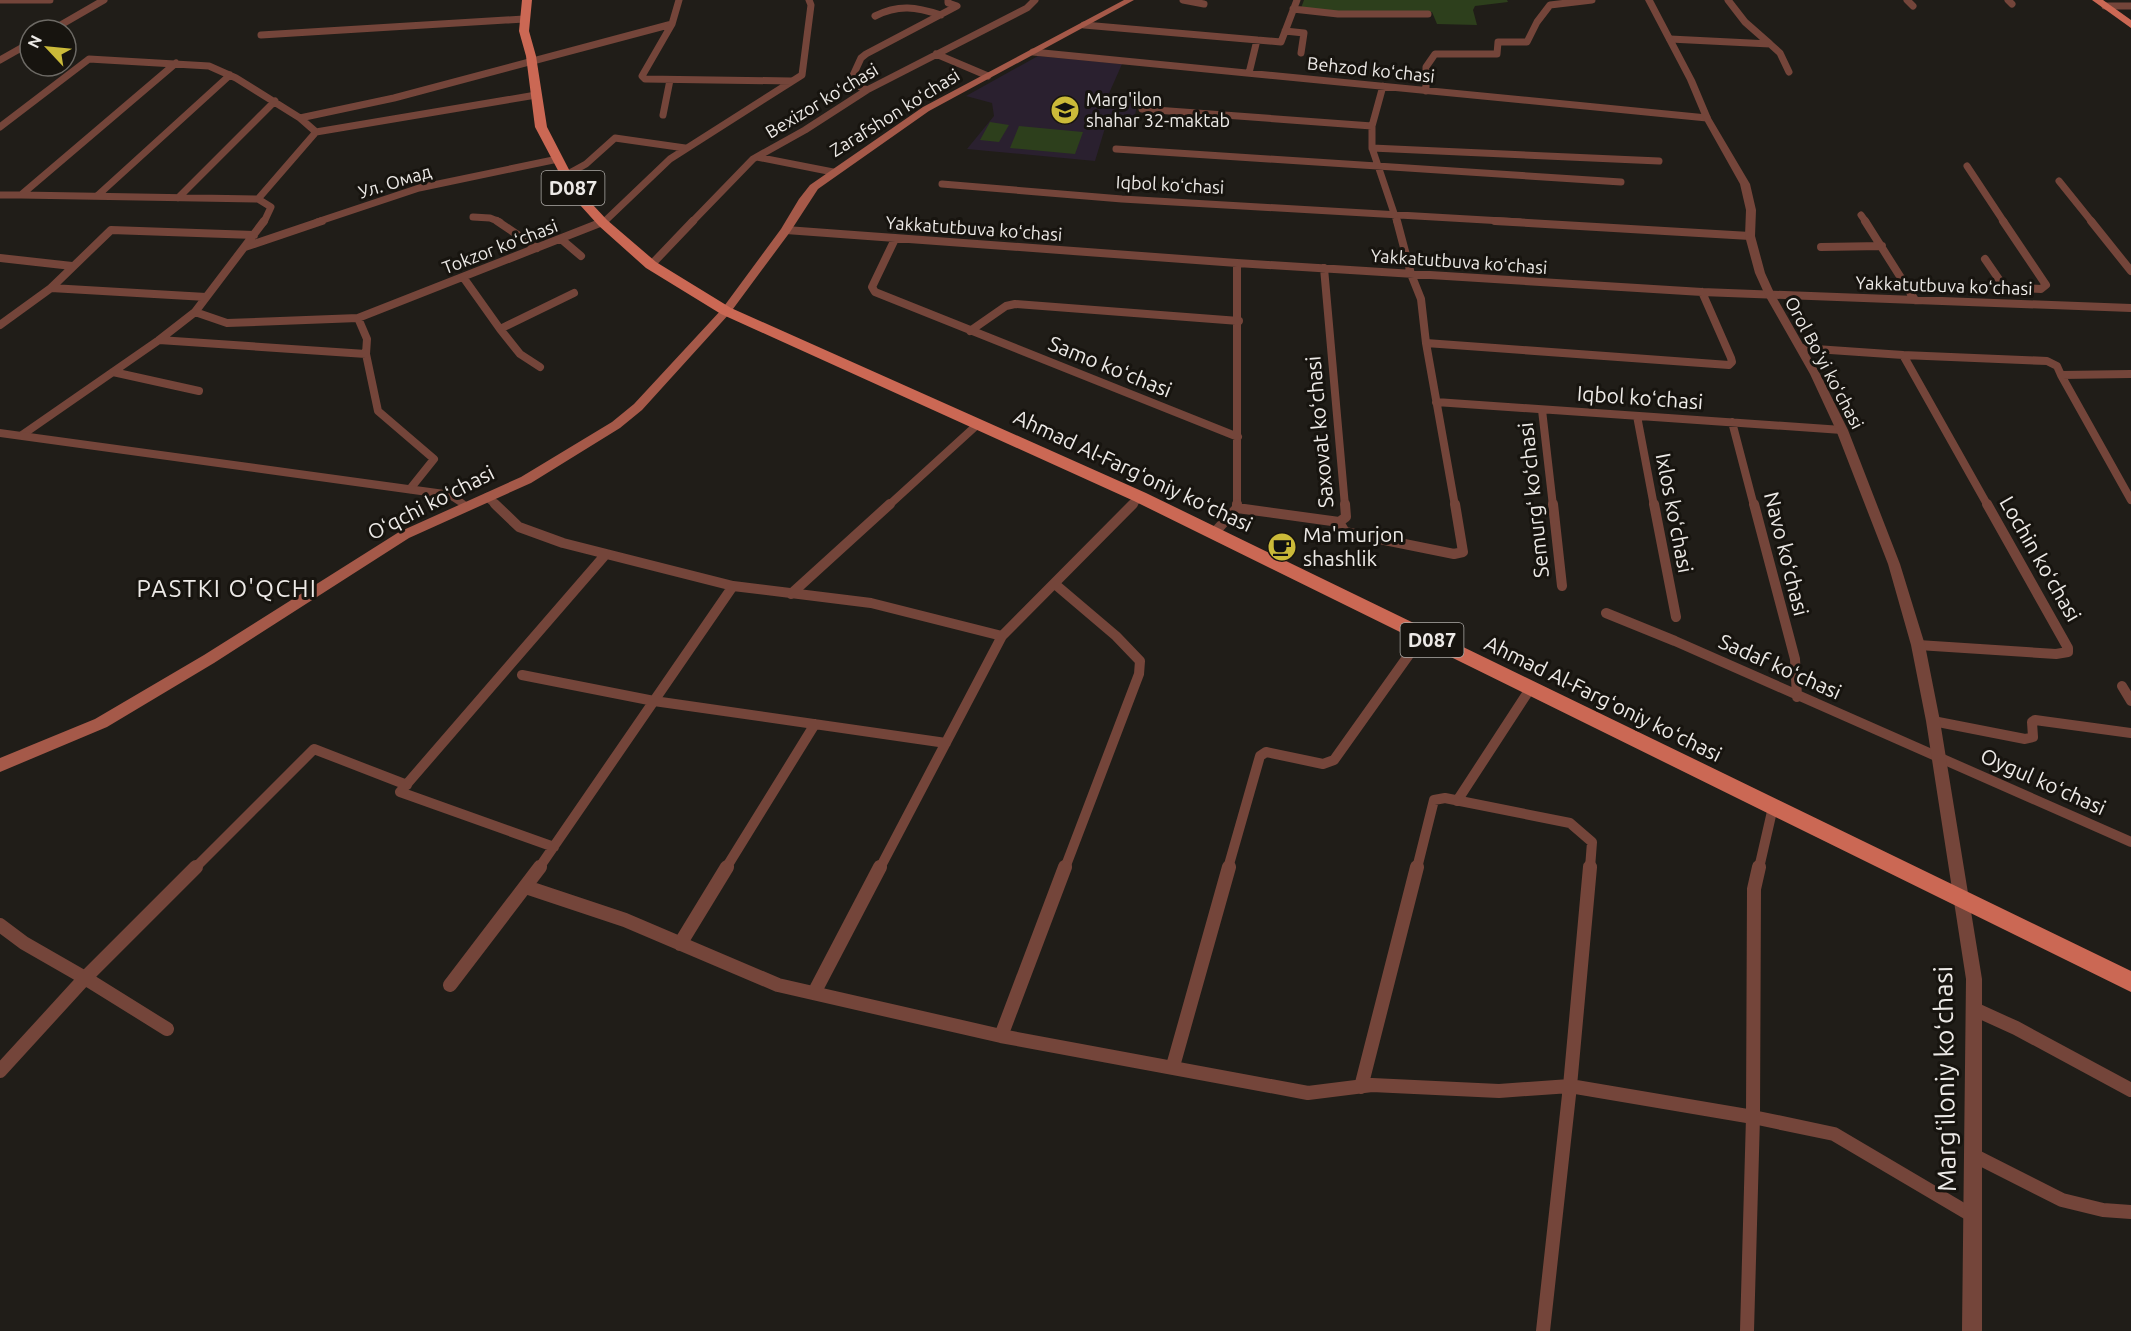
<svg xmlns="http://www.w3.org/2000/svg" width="2131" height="1331" viewBox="0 0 2131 1331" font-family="Ubuntu,sans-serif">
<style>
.education{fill:#2a202f}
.green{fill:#2d3f1c}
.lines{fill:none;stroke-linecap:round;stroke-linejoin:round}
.minor-far3{stroke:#74453a;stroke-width:7}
.minor-far2{stroke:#74453a;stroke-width:8}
.minor-far1{stroke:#74453a;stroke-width:10}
.minor{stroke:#74453a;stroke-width:14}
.tertiary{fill:#74453a;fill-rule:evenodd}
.secondary{fill:#a55949;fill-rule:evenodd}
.primary{fill:#cb6854;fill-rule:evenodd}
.labels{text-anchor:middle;stroke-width:6;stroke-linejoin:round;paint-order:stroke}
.far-street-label{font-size:18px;fill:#edeae7;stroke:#17140f}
.far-poi-label{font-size:18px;fill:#edeae7;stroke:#17140f;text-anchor:start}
.shield{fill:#17140f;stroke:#adaaa6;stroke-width:1.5}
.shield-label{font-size:20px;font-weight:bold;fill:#edeae7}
.street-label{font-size:21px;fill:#edeae7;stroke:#17140f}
.poi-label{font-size:21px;fill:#edeae7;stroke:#17140f;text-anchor:start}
.quarter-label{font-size:24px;letter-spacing:1.5px;fill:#edeae7;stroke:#17140f}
.near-street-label{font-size:26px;fill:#edeae7;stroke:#17140f}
</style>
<rect width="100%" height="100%" fill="#201d18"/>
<path class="education" d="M1038,56L1122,64L1107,98L1137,105L1132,130L1105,128L1095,161L967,149L994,116L992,103L966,96Z"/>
<path class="green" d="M1304,0H1507L1508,2L1475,6L1473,10L1477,25L1437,24L1432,12H1345L1301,8Z
M990,122L1009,125L999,142L980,140Z
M1019,126L1083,132L1075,154L1010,148Z"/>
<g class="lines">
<path class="minor-far3" d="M0,0H50
M679,0L672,24L642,76L645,79L791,81
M1183,0L1204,4
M1907,0L1913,6
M2008,0L2012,4
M2105,6H2131
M1293,9L1338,14H1428
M875,16C899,4 916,7 941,15
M1084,25L1281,42L1297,0
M52,30L104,0
M1285,31L1304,33L1301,53
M261,35L524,19
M1670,39L1770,44L1745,22L1728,0
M1770,44L1780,53L1789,72
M1033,52L1707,118
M936,54L988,76
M0,60L30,43
M1249,73L1257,40
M1383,86L1372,126V148L1397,222
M867,90L850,82L861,58L866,54L957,6L948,3V0
M1426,91V67L1435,54H1497L1498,42H1527L1537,22L1550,5L1592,0
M1142,109L1372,126
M663,115L670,80
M0,127L89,59L209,66L236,78L300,118
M316,132L300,118L394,98L672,24
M316,132L536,95
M1372,148L1659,161
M1116,149L1621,182
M757,157L833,172
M1967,166L2004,222
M566,175L586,164L615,138L685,148
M2059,181L2092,222
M942,184L1122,199L1520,222
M0,195H21L176,63
M21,195L258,199
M97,196L230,75
M178,198L275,101
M1861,215L1866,222
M473,217L490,218L500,222
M264,222L271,207L258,199L316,132
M317,222L419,188L558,159
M604,222L670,159L802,75L811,5L809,0
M692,222L753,159L805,130L867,90L1027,8L1035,0"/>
<path class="minor-far2" d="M497,221L537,248
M1397,221L1411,274L1421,299L1426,343L1455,506
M1495,221L1750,236
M1865,221L1915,300
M2003,221L2046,285L2041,289L2004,287
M2091,221L2131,271
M786,230L1237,263L1702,292L2131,308
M561,239L581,256
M895,239L872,287L875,292L1238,437
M245,247L322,221
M1821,247L1882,246
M0,258L72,266
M1985,259L2007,291
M1237,263V506
M651,265L693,221
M1324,268L1345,506
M463,277L500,329
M51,288L111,230L254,235
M195,312L227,323L358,318L605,221
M0,325L51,288L206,297
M970,331L1006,306L1015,304L1239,321
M159,340L366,354L367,339L358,318
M1426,343L1729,365L1732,362L1731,358L1702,292
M1801,348L1903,355L1988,506
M366,354L378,411L434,459L410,489
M1903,355L2047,361L2057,366L2061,375
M540,367L520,354L500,329L574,293
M113,372L199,391
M2131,374L2061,375L2131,500
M1436,402L1842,430
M1542,410L1553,506
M1637,416L1654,506
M1732,422L1754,506
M22,435L159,340L195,312L264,221
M487,497L497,506
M888,506L978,424
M1131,506L1140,497"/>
<path class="minor-far1" d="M495,504L519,527L563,543L733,586
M1553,504L1562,586
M1654,504L1676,617
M1754,504L1795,659L1797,697
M1237,508L1339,522L1346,517L1345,504
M1339,522L1345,532L1454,554L1463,552L1455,504
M1214,533L1237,508V504
M1056,585L1116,636L1140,661L1139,674L1065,868
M791,594L890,504
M1606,613L1675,641L2131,842
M1918,645L2056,654L2068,652V648L1987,504
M522,675L654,701L946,743
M2122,686L2131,701
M1933,721L2025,739L2033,737L2032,722L2035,720L2131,733
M1457,801L1530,689
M554,847L400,792L606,554
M195,868L314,749L407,785
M539,868L733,586L871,603L1002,636L1133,504
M726,868L815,724
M880,868L1002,636
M1228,868L1260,756L1266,752L1323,764L1334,760L1423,635
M1417,868L1434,800L1445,798L1570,823L1592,842L1590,868
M1759,868L1773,807"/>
<path class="minor" d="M526,887L625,920L778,985L1001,1036L1308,1093L1372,1085L1499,1091L1570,1086L1753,1117L1834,1134L1973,1216
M0,925L24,943L85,978L196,867
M680,944L727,867
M450,985L540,867
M814,993L880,867
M1974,1009L2016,1028L2131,1090
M1001,1036L1065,867
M1173,1066L1229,867
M0,1071L85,978L167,1029
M1361,1087L1417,867
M1973,1155L2062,1200L2103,1210L2131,1212
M1543,1331L1570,1086L1590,867
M1747,1331L1753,1117L1754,889L1759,867"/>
<path class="tertiary" d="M1645,0H1653L1695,80L1711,118L1750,184L1756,210L1755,236L1765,273L1775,295L1820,374L1848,430L1900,564L1925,645L1940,721L1982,979V1331H1962L1966,979L1926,721L1911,645L1888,564L1836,430L1810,374L1765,295L1755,273L1745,236L1746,210L1740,184L1703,118L1687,80Z
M0,429L452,491L472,506L466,510L449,499L0,437Z"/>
<path class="secondary" d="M1124,0H1134L929,111L818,189L790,232L730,313L642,410L620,428L531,483L409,538L214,663L107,727L0,772V758L95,719L204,655L399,532L521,477L612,422L634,404L722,309L781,229L799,199L810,185L923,107Z"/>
<path class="primary" d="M522,0H532L529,31L536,56L547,127L580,191L607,220L656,262L731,308L1146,493L2131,971V992L1134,501L721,314L646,268L599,226L571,195L535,127L526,56L519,31Z
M2092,0H2103L2131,20V28Z"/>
</g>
<defs>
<g id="school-disc" transform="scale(1.5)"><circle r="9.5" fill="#cbba39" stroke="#17140f"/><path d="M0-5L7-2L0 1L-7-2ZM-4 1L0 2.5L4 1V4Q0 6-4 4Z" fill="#111"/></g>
<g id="cafe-disc" transform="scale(1.5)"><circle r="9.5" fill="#cbba39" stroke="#17140f"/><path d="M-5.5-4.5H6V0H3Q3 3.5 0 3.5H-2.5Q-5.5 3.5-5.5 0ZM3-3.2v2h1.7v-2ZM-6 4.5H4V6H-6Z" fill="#111"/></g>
</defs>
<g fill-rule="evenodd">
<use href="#school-disc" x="1065" y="110"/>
<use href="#cafe-disc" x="1282" y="547"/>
</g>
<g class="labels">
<g class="far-street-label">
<text transform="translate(1371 70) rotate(6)" y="6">Behzod koʻchasi</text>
<text transform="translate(822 101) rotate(-31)" y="6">Bexizor koʻchasi</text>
<text transform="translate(895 113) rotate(-32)" y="6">Zarafshon koʻchasi</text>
<text transform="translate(395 182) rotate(-17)" y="6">Ул. Омад</text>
<text transform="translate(1170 185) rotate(3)" y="6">Iqbol koʻchasi</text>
<text transform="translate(974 229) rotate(4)" y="6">Yakkatutbuva koʻchasi</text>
<text transform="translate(500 247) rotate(-21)" y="6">Tokzor koʻchasi</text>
<text transform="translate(1459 262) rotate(4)" y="6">Yakkatutbuva koʻchasi</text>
<text transform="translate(1944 286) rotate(2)" y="6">Yakkatutbuva koʻchasi</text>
<text transform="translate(1824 363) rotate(62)" y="6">Orol Boʻyi koʻchasi</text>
</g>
<g class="far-poi-label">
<text x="1086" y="106">Marg'ilon<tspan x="1086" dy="21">shahar 32-maktab</tspan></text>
</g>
<g class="shield">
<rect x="541.5" y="171" width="63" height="34" rx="4.5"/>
<rect x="1400.5" y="623" width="63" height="34" rx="4.5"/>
</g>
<g class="shield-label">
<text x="573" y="195">D087</text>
<text x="1432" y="647">D087</text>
</g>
<g class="street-label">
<text transform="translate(1110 367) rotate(22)" y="7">Samo koʻchasi</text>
<text transform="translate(1640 398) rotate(4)" y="7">Iqbol koʻchasi</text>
<text transform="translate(1320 432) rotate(-95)" y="7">Saxovat koʻchasi</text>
<text transform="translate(1133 471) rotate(25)" y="7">Ahmad Al-Fargʻoniy koʻchasi</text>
<text transform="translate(1534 500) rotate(-96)" y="7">Semurgʻ koʻchasi</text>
<text transform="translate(431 503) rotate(-27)" y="7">Oʻqchi koʻchasi</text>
<text transform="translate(1674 513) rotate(79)" y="7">Ixlos koʻchasi</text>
<text transform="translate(1786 554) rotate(76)" y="7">Navo koʻchasi</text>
<text transform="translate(2040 559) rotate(60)" y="7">Lochin koʻchasi</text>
<text transform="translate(1780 667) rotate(24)" y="7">Sadaf koʻchasi</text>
<text transform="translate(1603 699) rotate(26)" y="7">Ahmad Al-Fargʻoniy koʻchasi</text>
<text transform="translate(2043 782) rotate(24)" y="7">Oygul koʻchasi</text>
</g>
<g class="poi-label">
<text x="1303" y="542">Ma'murjon<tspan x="1303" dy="24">shashlik</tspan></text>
</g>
<g class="quarter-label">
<text x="227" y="597">PASTKI O'QCHI</text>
</g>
<g class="near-street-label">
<text transform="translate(1945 1079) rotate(-91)" y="9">Margʻiloniy koʻchasi</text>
</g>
</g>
<g transform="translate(48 48) rotate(296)"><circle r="28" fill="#17140f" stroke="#6d6a65" stroke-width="1.5"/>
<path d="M0-4.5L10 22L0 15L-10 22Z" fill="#cbba39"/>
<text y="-9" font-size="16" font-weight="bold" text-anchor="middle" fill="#edeae7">N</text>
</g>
</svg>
